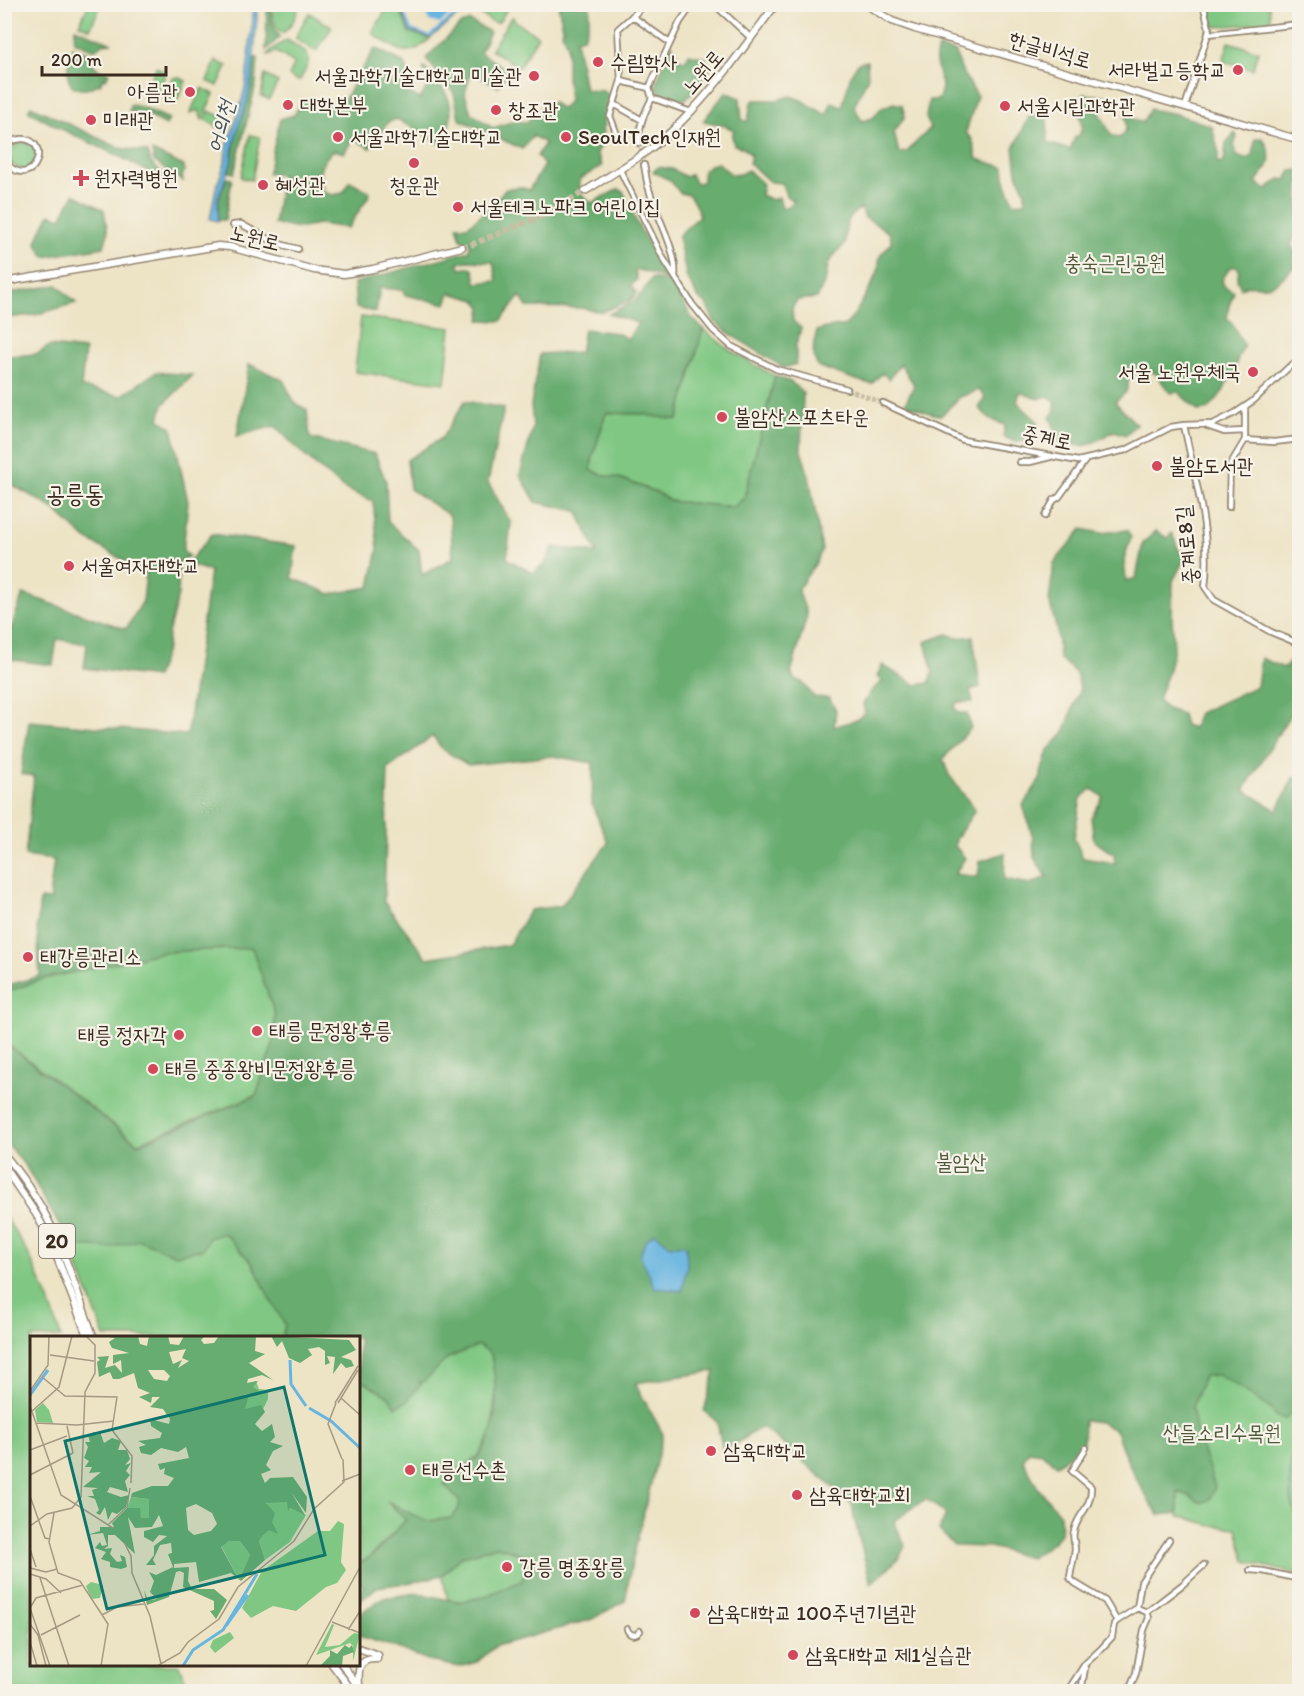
<svg xmlns="http://www.w3.org/2000/svg" width="1304" height="1696" viewBox="0 0 1304 1696" font-family="Itim,'Poor Story',sans-serif">
<style>
.green{fill:#7fc782;stroke:#5d7850;stroke-width:1.5}
.forest{fill:#67ac70;stroke:#516b47;stroke-width:1.5;fill-rule:evenodd}
.water{fill:#67b5e1;stroke:#517080;stroke-width:1.5}
.pier{fill:#ede3c5}
.lines{fill:none;stroke-linecap:round;stroke-linejoin:round}
.minor-tunnel{stroke:#c9bea4;stroke-width:4.5;stroke-dasharray:4.5 2;stroke-linecap:butt}
.major-tunnel{stroke:#c9bea4;stroke-width:6;stroke-dasharray:6 3;stroke-linecap:butt}
.minor-casing{stroke:#948672;stroke-width:8}
.major-casing{stroke:#948672;stroke-width:9}
.minor{stroke:#fff;stroke-width:4.5}
.major{stroke:#fff;stroke-width:6}
.poi-dot{fill:#d1495b;stroke:#f7f3e8;stroke-width:2}
.labels{text-anchor:middle;stroke-width:4.5;stroke-linejoin:round;paint-order:stroke}
.shield{fill:#f7f3e8;stroke:#73665b;stroke-width:1.5}
.shield-label{font-size:20px;font-weight:bold;fill:#3b2a1e}
.street-label{font-size:21px;fill:#3b2a1e;stroke:#f7f3e8}
.poi-label{font-size:21px;fill:#3b2a1e;stroke:#f7f3e8;text-anchor:start}
.park-label{font-size:21px;fill:#4f593c;stroke:#f7f3e8}
.water-label{font-size:22px;font-style:italic;fill:#485458;stroke:#f7f3e8}
.quarter-label{font-size:24px;fill:#3b2a1e;stroke:#f7f3e8}
.inset-river{fill:none;stroke:#67b5e1;stroke-width:3}
.inset-road{fill:none;stroke:#a69982;stroke-width:1.5}
.view{fill:#0f766e;fill-opacity:0.15;stroke:#0f766e;stroke-width:3}
.inset-edge{fill:none;stroke:#3b2a1e;stroke-width:3}
</style>
<rect width="100%" height="100%" fill="#f7f3e8"/>
<filter id="ink" filterUnits="userSpaceOnUse"><feTurbulence type="fractalNoise" baseFrequency=".0167" numOctaves="2"/><feDisplacementMap in="SourceGraphic" scale="12" xChannelSelector="R" yChannelSelector="G"/><feConvolveMatrix kernelMatrix="1 2 1 2 8 2 1 2 1" color-interpolation-filters="sRGB"/></filter>
<filter id="wash" filterUnits="userSpaceOnUse"><feTurbulence type="fractalNoise" baseFrequency=".008" numOctaves="4" result="noise"/><feDisplacementMap in="SourceGraphic" scale="24" xChannelSelector="R" yChannelSelector="G"/><feGaussianBlur stdDeviation="1.35" result="paint"/><feColorMatrix in="noise" values="0 0 0 0 0 0 0 0 0 0 0 0 0 0 0 0 0 1.4 0 .05"/><feComposite in="paint" operator="in"/></filter>
<g filter="url(#wash)">
<rect width="100%" height="100%" fill="#ede3c5"/>
<path class="green" d="M89,4L101,5L90,29L79,24Z
M294,5L298,7C297,16 290,28 283,33C274,29 271,14 272,5Z
M389,5H398L409,32L430,39C406,62 396,48 372,33Z
M467,5L507,4L509,6L499,22L494,23Z
M1207,5H1269L1271,23L1213,27Z
M309,13L332,27L317,50H313L296,39L297,34Z
M511,17H513L516,22L538,36L519,67L491,50Z
M287,40C310,55 315,54 300,80H295L289,76L294,65L293,62L276,52L268,55L271,50Z
M1229,42L1258,51L1253,69L1223,61Z
M216,61L227,66L218,86L207,81Z
M156,67L163,71L165,75L155,97L145,92Z
M265,75L278,82L269,99L261,96Z
M178,77L186,81L175,105L163,99L173,78Z
M202,88L214,94L202,120L199,110L190,113Z
M209,111L232,122L227,132L205,120Z
M250,135L260,137L252,180L242,178L241,177Z
M21,142L32,145L37,155L34,164L24,171L11,164L9,156L11,148Z
M361,317L451,328L445,383L355,372Z
M703,329L731,351L775,376L744,498L733,507L670,501L658,493L619,478L606,476L591,470L592,459L606,413L641,414L678,420Z
M253,948L275,1015L273,1044L256,1095L138,1143L5,1042L4,995L9,991L43,979L163,952Z
M4,1214L28,1253L49,1300L61,1337L32,1338V1664L180,1665L189,1691H5Z
M224,1233L251,1259L305,1337H105L77,1265L71,1246L140,1240L176,1255L209,1238Z
M1299,1267V1575L1245,1561L1237,1528L1215,1526L1179,1516L1157,1482L1154,1358Z
M479,1345L491,1354L496,1384L492,1433L479,1455L444,1484L461,1502L458,1510L452,1518L429,1521L413,1515L389,1503L406,1520L359,1568V1376L402,1402L422,1383L444,1354Z
M497,1546L519,1553L525,1558V1571L522,1581C498,1591 474,1604 448,1600L442,1575L460,1557Z"/>
<path class="forest" d="M267,5H271C269,17 273,28 280,37L266,50Z
M558,5H590L589,20L586,32L583,37L576,39L585,90L603,91L613,98L607,117L604,118V126L602,128L605,141L597,152L602,166L580,179C579,193 580,194 591,203L619,189L624,193L637,223L669,280C657,276 647,270 635,270L637,279L631,286L637,293L631,300L602,312L580,308L527,307L520,296L501,321L480,320L482,307L476,300L450,293L446,304L404,295V290L380,288L376,312L356,308L354,283L469,251L470,244L461,239L457,226H468L482,214L506,189L520,187L529,190L544,165L537,156L545,143L533,136L522,149L459,119L454,93L427,60V57L461,24L470,21L490,32L480,52L508,71L498,87L471,71L465,94L471,113L493,128L514,121L527,122L538,110L552,102L562,109L569,101L567,78V45L562,33L563,28ZM467,261L493,262L497,281L476,283L474,271L471,267L461,269L458,263Z
M75,28L112,43L103,44L94,50L74,41Z
M672,45L680,60L685,61L689,54L706,58L710,71L686,99C676,102 662,97 656,88L657,80Z
M72,47L91,55C92,63 94,67 102,72L106,71L109,73L106,79L103,78L100,84C96,85 90,88 86,89C60,92 68,62 72,47Z
M375,48L404,63L410,74L405,91L420,99L433,77L423,70L424,68C451,94 460,109 441,144L397,119L388,122L370,148L353,138L344,153L334,150C318,164 318,173 324,192L332,195L343,193L350,181L370,192L369,196L348,228L318,224L300,228L274,224L282,175L268,173L280,119L294,115L303,100L326,102L340,107Z
M938,48L956,52C958,68 968,82 977,95C974,108 969,120 966,133L972,139L977,159L1004,167L1006,184L1014,203L1025,202V192L1017,173L1014,148L1029,117L1036,113L1042,115L1047,120L1048,143L1070,150L1075,137L1079,136L1082,127L1079,110L1084,94L1108,97L1107,104L1099,115L1103,119L1111,135L1118,138C1128,134 1127,124 1125,115L1142,123L1150,109L1176,114L1212,126L1219,154L1217,161L1220,164L1224,161L1226,143L1235,133L1237,136L1234,146L1237,156L1245,159L1253,156L1255,139L1262,138C1268,145 1272,157 1268,166C1265,171 1259,177 1256,182L1266,190L1280,179L1286,180L1291,171L1299,170V228L1291,245L1299,259V269L1294,267C1286,274 1277,286 1265,286C1256,287 1250,283 1241,288L1237,280L1239,271L1237,267H1230L1222,280L1224,286L1234,292L1229,306L1227,318L1232,323L1244,346L1238,358L1234,377L1227,382L1224,390L1209,409L1198,411L1178,392L1170,393L1156,374L1144,367L1129,380L1126,392L1115,402L1136,424L1126,435L1114,431C1105,436 1093,445 1082,446C1074,446 1066,441 1058,442V435L1050,418L1054,412L1056,402L1048,396L1038,399L1020,392L1017,402L1038,422L1030,442L1014,441L1003,437L1005,425L990,419L979,408L985,397L979,390L960,397L941,416L927,412L905,404L914,385L901,364L889,379L882,373L872,384C853,381 837,372 818,367C811,354 813,344 817,331C827,326 837,328 845,325C852,322 877,277 879,268C879,267 879,259 879,258C881,253 888,248 891,243L890,234L878,225L865,218L861,208C846,216 845,228 845,244L836,253L828,264L826,279L817,298L797,300L792,308L793,321L801,328L796,345V364L784,368L730,334L714,321L706,304L699,299L687,278L679,242V235L700,215L693,201L689,195L680,193L670,180L653,172L658,167L672,169L686,177L691,174L695,183L703,182V171L710,165L718,163L732,175L740,174L748,170L763,184L761,195L772,200L779,197L782,208L789,206L794,201L786,196L782,183L770,182L749,163L751,155L743,148L734,145L732,136L734,130L723,125L703,121L726,92L740,98L742,120L748,121L751,103L754,100H777L791,96L803,101L826,115L832,102L842,107L851,74L858,63L867,61L868,77L854,106L862,121L873,118L880,109L893,103L902,105L905,116L894,132L899,153L907,152C914,143 923,137 930,128L926,117L929,100H938C947,81 938,80 936,62C935,58 937,52 938,48Z
M254,58H258L256,84L234,173L229,172C233,159 234,144 237,131C240,122 244,113 246,104C251,89 253,73 254,58Z
M130,105L142,107L169,119L166,125L143,113L142,114L136,112H129Z
M31,106L119,148L148,152L151,163L171,182H166C148,172 130,161 112,153C83,139 54,127 28,110Z
M152,151L184,166L183,168L185,170L182,177L183,181L173,175L154,161Z
M227,178L232,179L225,220H218L219,198Z
M74,194L104,210L108,233L104,247L45,257L39,248L36,241L50,214L61,218Z
M652,278L672,282L692,318L703,329L678,420L641,414L606,413L592,459L591,470L606,476L619,478L658,493L670,501L733,507L744,498L775,376L791,382L803,393L801,451L809,476L822,550L816,563L798,589L807,615L791,673L795,680L802,682L814,697L829,698L836,710L834,727L856,720L865,713L863,704L872,690L883,681L877,677L882,665L916,685L929,683L933,672L925,642L947,634L957,638L973,636L980,687L970,690L973,702H958L954,707L959,713H967L971,728L943,759L949,775L975,810L956,839L955,846L965,858L955,874L978,877L980,861L1005,853L1004,879L1030,884L1047,877L1034,858L1033,838L1023,805L1041,778V773L1048,750L1064,733L1080,688L1076,673L1059,658L1057,631L1049,600L1054,563L1082,529L1101,533L1127,530L1131,537L1124,560L1126,581L1136,578L1143,543L1156,531L1167,538L1172,533L1179,551L1185,558L1173,581L1172,617L1174,648L1168,673L1158,699L1165,708L1182,714L1185,725L1193,728L1199,713L1257,686L1261,658L1284,668L1299,652V700L1244,790L1277,811L1293,778L1299,777V1409L1285,1419L1278,1417L1269,1408L1236,1385L1218,1375L1204,1376L1192,1407L1196,1430L1215,1487L1210,1499L1201,1503L1190,1496L1178,1492V1513L1159,1515C1140,1489 1126,1461 1116,1431L1100,1422L1084,1420L1083,1444L1057,1465L1041,1453L1029,1451L1023,1460L1038,1488L1060,1514L1061,1533L1052,1543L1031,1558L990,1547L954,1546L939,1530L946,1514L926,1499L894,1521L905,1546L899,1558L871,1584L854,1518L852,1504L776,1438L761,1427L723,1452L717,1422L704,1411L715,1371L635,1383L663,1434L632,1562L625,1601L590,1620L496,1646L477,1662L459,1667L429,1661L397,1648L359,1636V1614L383,1598L417,1593L458,1602L480,1598L522,1581L525,1571L524,1558L519,1553L497,1546L460,1557L442,1575L413,1582L377,1587L359,1602V1592L363,1587L359,1580V1564L373,1555L406,1520L387,1501L413,1515L429,1521L452,1518L458,1510L460,1502L444,1484C455,1475 471,1466 480,1454C501,1426 497,1387 491,1354L479,1345L448,1358L422,1383L418,1381L421,1384L407,1401L396,1407L390,1397L359,1379L358,1338L282,1337L285,1325L269,1297L253,1264L224,1233L209,1238L203,1249L176,1255L140,1240L109,1248L71,1246L26,1167L5,1141L4,1042L138,1144L256,1096L273,1044L275,1015L252,948L163,952L43,979L9,991L4,995L5,986L40,976L37,927L40,899L51,900L50,890L54,860L25,856L34,776L21,774L29,721L187,735L210,571L187,564L212,534L296,546L292,578L331,594L370,587L378,549L373,501L345,489L307,458L275,426L237,436L249,364L283,380L295,403L307,410L310,438L375,454L386,482L388,522L419,550L422,575L453,558L450,516L410,489L407,460L442,438L465,401L504,408L488,482L511,523L507,559L533,573L545,564L553,547L597,553L577,511L536,502L520,475L533,427L531,405L540,354L580,352L584,329L617,333L628,339L638,323L609,314L634,301L642,293ZM433,736L442,749L468,765L553,756L593,763L592,804L608,843L561,906L530,910L509,945L427,958L384,902L388,769ZM1092,789L1103,797L1091,818L1094,841L1114,854L1115,863L1083,858L1074,838L1081,798Z
M57,285L76,303L35,315L5,318V294Z
M49,346L85,350L81,387L121,396L156,372L193,375L163,405L159,419L172,428L188,502L183,551L189,556L179,563L178,595L168,634L167,648L156,677L84,668L87,644L57,639L53,665L5,659V640L8,637L23,594L126,629L143,601L146,573L86,539L51,507L5,481V362L9,356L37,354Z
M1299,1442V1518C1288,1509 1288,1464 1294,1451C1295,1447 1298,1445 1299,1442Z"/>
<path class="water" d="M254,5H258L252,77L247,102L238,128L232,151L231,163L218,198V221L210,219L216,188L225,163L226,150L240,108L246,84Z
M399,5H456L459,7L460,14L430,38L410,31Z
M655,1233L669,1245H686L687,1266L682,1291L655,1288L640,1255L645,1241Z"/>
<path class="pier" d="M401,5H403L406,12L420,9L421,5H428L429,6V10L426,12L429,21L440,24L449,15L450,5L455,9L456,13L429,35L412,29Z"/>
</g>
<g filter="url(#ink)">
<g class="lines">
<path class="minor-tunnel" d="M639,143L644,165
M847,389L883,403"/>
<path class="major-tunnel" d="M462,247L473,244L544,215L585,191"/>
<g class="minor-casing">
<path id="minor" d="M714,4L751,38
M1094,4L1116,7L1140,4
M632,16L670,43
M1208,34L1300,24
M621,81L649,88
M649,88L680,22L693,4
M652,98L691,112
M614,104L642,120
M1185,107L1208,34L1209,28L1203,4
M616,132L610,116L621,81L618,29L646,4
M639,143C638,126 645,112 652,98L649,88
M4,144C11,142 17,138 24,139C51,142 35,188 9,166L5,143
M644,165C646,173 646,181 649,189C655,213 678,252 675,276
M620,170L663,258L692,304L713,330L731,346L776,369L847,389
M233,225L241,224L276,243L298,249
M883,403L963,440L1078,461L1126,450L1171,427L1184,425L1213,424L1235,413L1253,401L1289,367L1295,363H1300
M1184,425C1194,476 1212,534 1205,587L1214,600L1271,632L1300,644
M1207,426L1224,432L1245,431
M1245,440L1274,442L1300,439
M1020,462H1030L1050,457
M1229,507L1230,465L1245,440V407
M1045,516L1054,500L1059,497L1085,461
M1250,1570L1263,1571L1300,1579
M1137,1608L1141,1582L1169,1540
M1147,1612L1182,1585L1204,1565
M1117,1621L1137,1608L1147,1612L1149,1618L1144,1630L1136,1673L1131,1686V1692
M627,1629C629,1635 635,1637 640,1631
M1067,1692L1085,1664L1100,1650L1112,1637L1114,1624L1117,1621L1105,1601L1075,1583L1070,1578C1071,1568 1074,1559 1075,1550C1075,1543 1072,1537 1074,1531C1078,1513 1092,1508 1091,1487L1072,1471L1086,1448
M1081,1692L1085,1668"/>
</g>
<g class="major-casing">
<path id="major" d="M865,4L892,21L915,29L1300,140
M585,191C617,171 651,152 678,125C715,89 745,46 776,4
M4,282L218,246L230,247L314,270L344,274L373,269L462,247
M4,1154C19,1173 35,1194 46,1216C66,1254 78,1297 94,1338
M4,1167L36,1214L50,1239L88,1338
M358,1648L378,1655
M332,1664L353,1692
M342,1664L362,1692
M359,1686C358,1670 357,1658 377,1659"/>
</g>
<use href="#minor" class="minor"/>
<use href="#major" class="major"/>
</g>
</g>
<g class="poi-dot">
<circle cx="598" cy="62" r="6"/>
<circle cx="1238" cy="70" r="6"/>
<circle cx="534" cy="76" r="6"/>
<circle cx="190" cy="92" r="6"/>
<circle cx="288" cy="105" r="6"/>
<circle cx="1005" cy="106" r="6"/>
<circle cx="496" cy="110" r="6"/>
<circle cx="91" cy="120" r="6"/>
<circle cx="338" cy="137" r="6"/>
<circle cx="566" cy="137" r="6"/>
<circle cx="414" cy="163" r="6"/>
<path d="M78 169h6v6h6v6h-6v6h-6v-6h-6v-6h6z"/>
<circle cx="263" cy="185" r="6"/>
<circle cx="458" cy="207" r="6"/>
<circle cx="1253" cy="372" r="6"/>
<circle cx="722" cy="417" r="6"/>
<circle cx="1157" cy="466" r="6"/>
<circle cx="69" cy="566" r="6"/>
<circle cx="28" cy="957" r="6"/>
<circle cx="257" cy="1031" r="6"/>
<circle cx="179" cy="1035" r="6"/>
<circle cx="153" cy="1069" r="6"/>
<circle cx="711" cy="1451" r="6"/>
<circle cx="410" cy="1470" r="6"/>
<circle cx="797" cy="1495" r="6"/>
<circle cx="507" cy="1567" r="6"/>
<circle cx="695" cy="1613" r="6"/>
<circle cx="793" cy="1655" r="6"/>
</g>
<g class="labels">
<rect class="shield" x="39" y="1224" width="36" height="34" rx="4.5"/>
<g class="shield-label">
<text x="57" y="1248">20</text>
</g>
<g class="street-label">
<text transform="translate(1050 50) rotate(16)" y="7">한글비석로</text>
<text transform="translate(703 72) rotate(-50)" y="7">노원로</text>
<text transform="translate(255 238) rotate(13)" y="7">노원로</text>
<text transform="translate(1047 438) rotate(11)" y="7">중계로</text>
<text transform="translate(1187 545) rotate(-96)" y="7">중계로8길</text>
</g>
<g class="poi-label">
<text x="610" y="69">수림학사</text>
<text x="1226" y="77" text-anchor="end">서라벌고등학교</text>
<text x="522" y="83" text-anchor="end">서울과학기술대학교 미술관</text>
<text x="178" y="99" text-anchor="end">아름관</text>
<text x="300" y="112">대학본부</text>
<text x="1017" y="113">서울시립과학관</text>
<text x="508" y="117">창조관</text>
<text x="103" y="127">미래관</text>
<text x="350" y="144">서울과학기술대학교</text>
<text x="578" y="144">SeoulTech인재원</text>
<text x="94" y="185">원자력병원</text>
<text x="275" y="192">혜성관</text>
<text x="414" y="192" text-anchor="middle">청운관</text>
<text x="470" y="214">서울테크노파크 어린이집</text>
<text x="1241" y="379" text-anchor="end">서울 노원우체국</text>
<text x="734" y="424">불암산스포츠타운</text>
<text x="1169" y="473">불암도서관</text>
<text x="81" y="573">서울여자대학교</text>
<text x="40" y="964">태강릉관리소</text>
<text x="269" y="1038">태릉 문정왕후릉</text>
<text x="167" y="1042" text-anchor="end">태릉 정자각</text>
<text x="165" y="1076">태릉 중종왕비문정왕후릉</text>
<text x="723" y="1458">삼육대학교</text>
<text x="422" y="1477">태릉선수촌</text>
<text x="809" y="1502">삼육대학교회</text>
<text x="519" y="1574">강릉 명종왕릉</text>
<text x="707" y="1620">삼육대학교 100주년기념관</text>
<text x="805" y="1662">삼육대학교 제1실습관</text>
</g>
<g class="park-label">
<text x="1115" y="270">충숙근린공원</text>
<text x="961" y="1169">불암산</text>
<text x="1222" y="1440">산들소리수목원</text>
</g>
<g class="water-label">
<text transform="translate(220 126) rotate(-75)" y="8">어의천</text>
</g>
<g class="quarter-label">
<text x="75" y="502">공릉동</text>
</g>
</g>
<g transform="translate(30 1336)">
<rect width="330" height="330" fill="#ede3c5"/>
<path d="M226,45L229,53L238,54V63L231,77L215,81L203,52ZM13,67L19,74L23,87L7,86L5,74ZM101,161L119,163V182H111L109,173L97,172ZM246,164L258,166L260,172L276,179L260,206L235,224L229,205L235,168ZM308,185L314,188L311,226L316,234L307,247L296,251L266,275L243,270L221,282L212,272L232,235L288,195H300ZM199,205H210L220,219L209,244L191,210ZM61,246L73,249L70,262L61,263L56,250ZM302,288L309,291L304,289L295,311L310,309L324,297L330,298L323,325V310L320,307L286,319ZM200,296L204,302L185,317L180,311L183,304Z" fill="#7fc782"/>
<path d="M108,0L110,8L117,10L119,0H138L140,8L149,9L154,0H175L171,4L174,8L184,7L189,0H226L225,15L235,18L219,27L243,44L232,39L218,43L217,47L228,45L223,51L231,56L225,60L214,58L218,62L215,73L231,69L235,76L225,88L232,95L242,88L245,101L240,106L253,110L243,115L236,129L241,134L231,138L235,147L240,142L263,141L277,161L276,177L261,156L275,179L260,172L258,175L257,166L236,167L245,177L242,186L248,198L239,194L232,200L229,205L235,224L211,245L201,237L169,246L166,226L144,228V232L159,231L158,245L162,253H184L197,264L186,283L180,275L184,274V265L153,251L154,237L150,235L146,236L139,261L117,269L114,254L118,264L127,263L120,256L124,245L119,236L126,239L143,231L138,218L142,217L141,207L130,209L123,224L126,229H116L124,219V210L137,200L129,199L123,206L114,201V195L133,190L129,179L122,191L105,192L98,181L105,218L85,199H78V210L74,213L82,212L80,218L87,226L92,225L90,219L95,221L97,231L91,233L80,231V226L71,223L76,216L65,212L70,206L72,210L77,209L73,197L57,199L70,195V191H84L82,187L97,172H110L111,182H119V163L101,161L102,157L122,150H138L144,142L134,138L135,132L130,134L128,128L159,122L156,111L148,116L131,112L121,119L111,117L109,111L116,109L108,105L130,102L132,97L121,90L120,83L139,88L140,83L133,73L120,71L130,61H122L121,67L109,61L120,57L108,52L104,37L89,43H83L80,36L69,41L67,26L70,24L67,21L79,20L75,32L85,29L92,37L91,24L83,28V19L99,17L82,12L79,6L85,2L79,1ZM156,13L152,22L159,25L148,32L152,24L143,28L139,16ZM118,34H134L140,40L137,45L124,43ZM166,168L182,177L187,188L181,195L164,199L158,194L156,172ZM199,205H210L220,219L209,244L191,211ZM241,0L319,4L326,14L311,21L321,24L324,30L316,32L311,27L303,38L305,21L297,20L300,27L295,29V15L289,11L278,13L282,19L270,27L259,22L252,5L247,11ZM64,96L67,99L70,96L74,107L82,102L91,105L88,114H97L100,123L95,129L101,127L96,135L100,139L95,145L98,156L80,151L77,156L91,161L99,159L96,171L87,178L82,176L78,184L75,171L70,179L66,177L69,174L65,163L57,160H64L62,154L68,152L53,151L71,136L59,137L62,131H55L59,125L54,122L58,111L55,106H60L58,99ZM315,309L319,312L322,309L324,316L313,320L312,330H290L300,320V314L307,318Z" fill="#67ac70" fill-rule="evenodd"/>
<path class="inset-river" d="M260,24L261,48L276,70M0,59L18,34M279,72L301,85L330,112M196,290L218,259M153,330L163,314L193,294L227,238"/>
<path class="inset-road" d="M20,19L64,25M12,41L35,60L87,61L82,94L102,120L101,147M0,55L18,29L19,0M311,62L330,79M305,67L328,30M306,67L298,88L312,123M308,67L328,34M0,70L31,159L83,192M0,77L29,51L42,0M6,87L47,89L84,85M37,90L43,117M0,114L37,100M0,139L43,117M312,145L330,138M0,160L15,202L20,203M24,177L19,206L28,237L50,245L78,288L71,330M79,188L97,171L100,152M0,190L17,178L42,172L51,161L55,56L65,37V9L56,0M94,206L101,220L102,237L120,280L131,328M0,213L6,231M0,232L16,236L27,233M0,238L16,243L31,257M10,242L39,330M0,272L6,262L53,249M0,272L20,330M72,279L87,271L114,268M302,286L330,297M0,288L8,299L16,330M318,294L330,275M11,299L50,279M0,306L7,330M127,330L150,317L158,306L189,283L208,251L264,205L284,173L314,146L313,123M276,330L330,231"/>
<path class="view" d="M254,51L295,219L77,273L35,105Z"/>
<rect width="330" height="330" class="inset-edge"/>
</g>
<rect width="1304" height="1696" fill="none" stroke="#f7f3e8" stroke-width="24"/>
<path d="M42 66v9h124v-9" fill="none" stroke="#3b2a1e" stroke-width="3"/>
<text x="51" y="66" font-size="18" fill="#3b2a1e" stroke="#f7f3e8" stroke-width="4.5" paint-order="stroke">200 m</text>
</svg>
